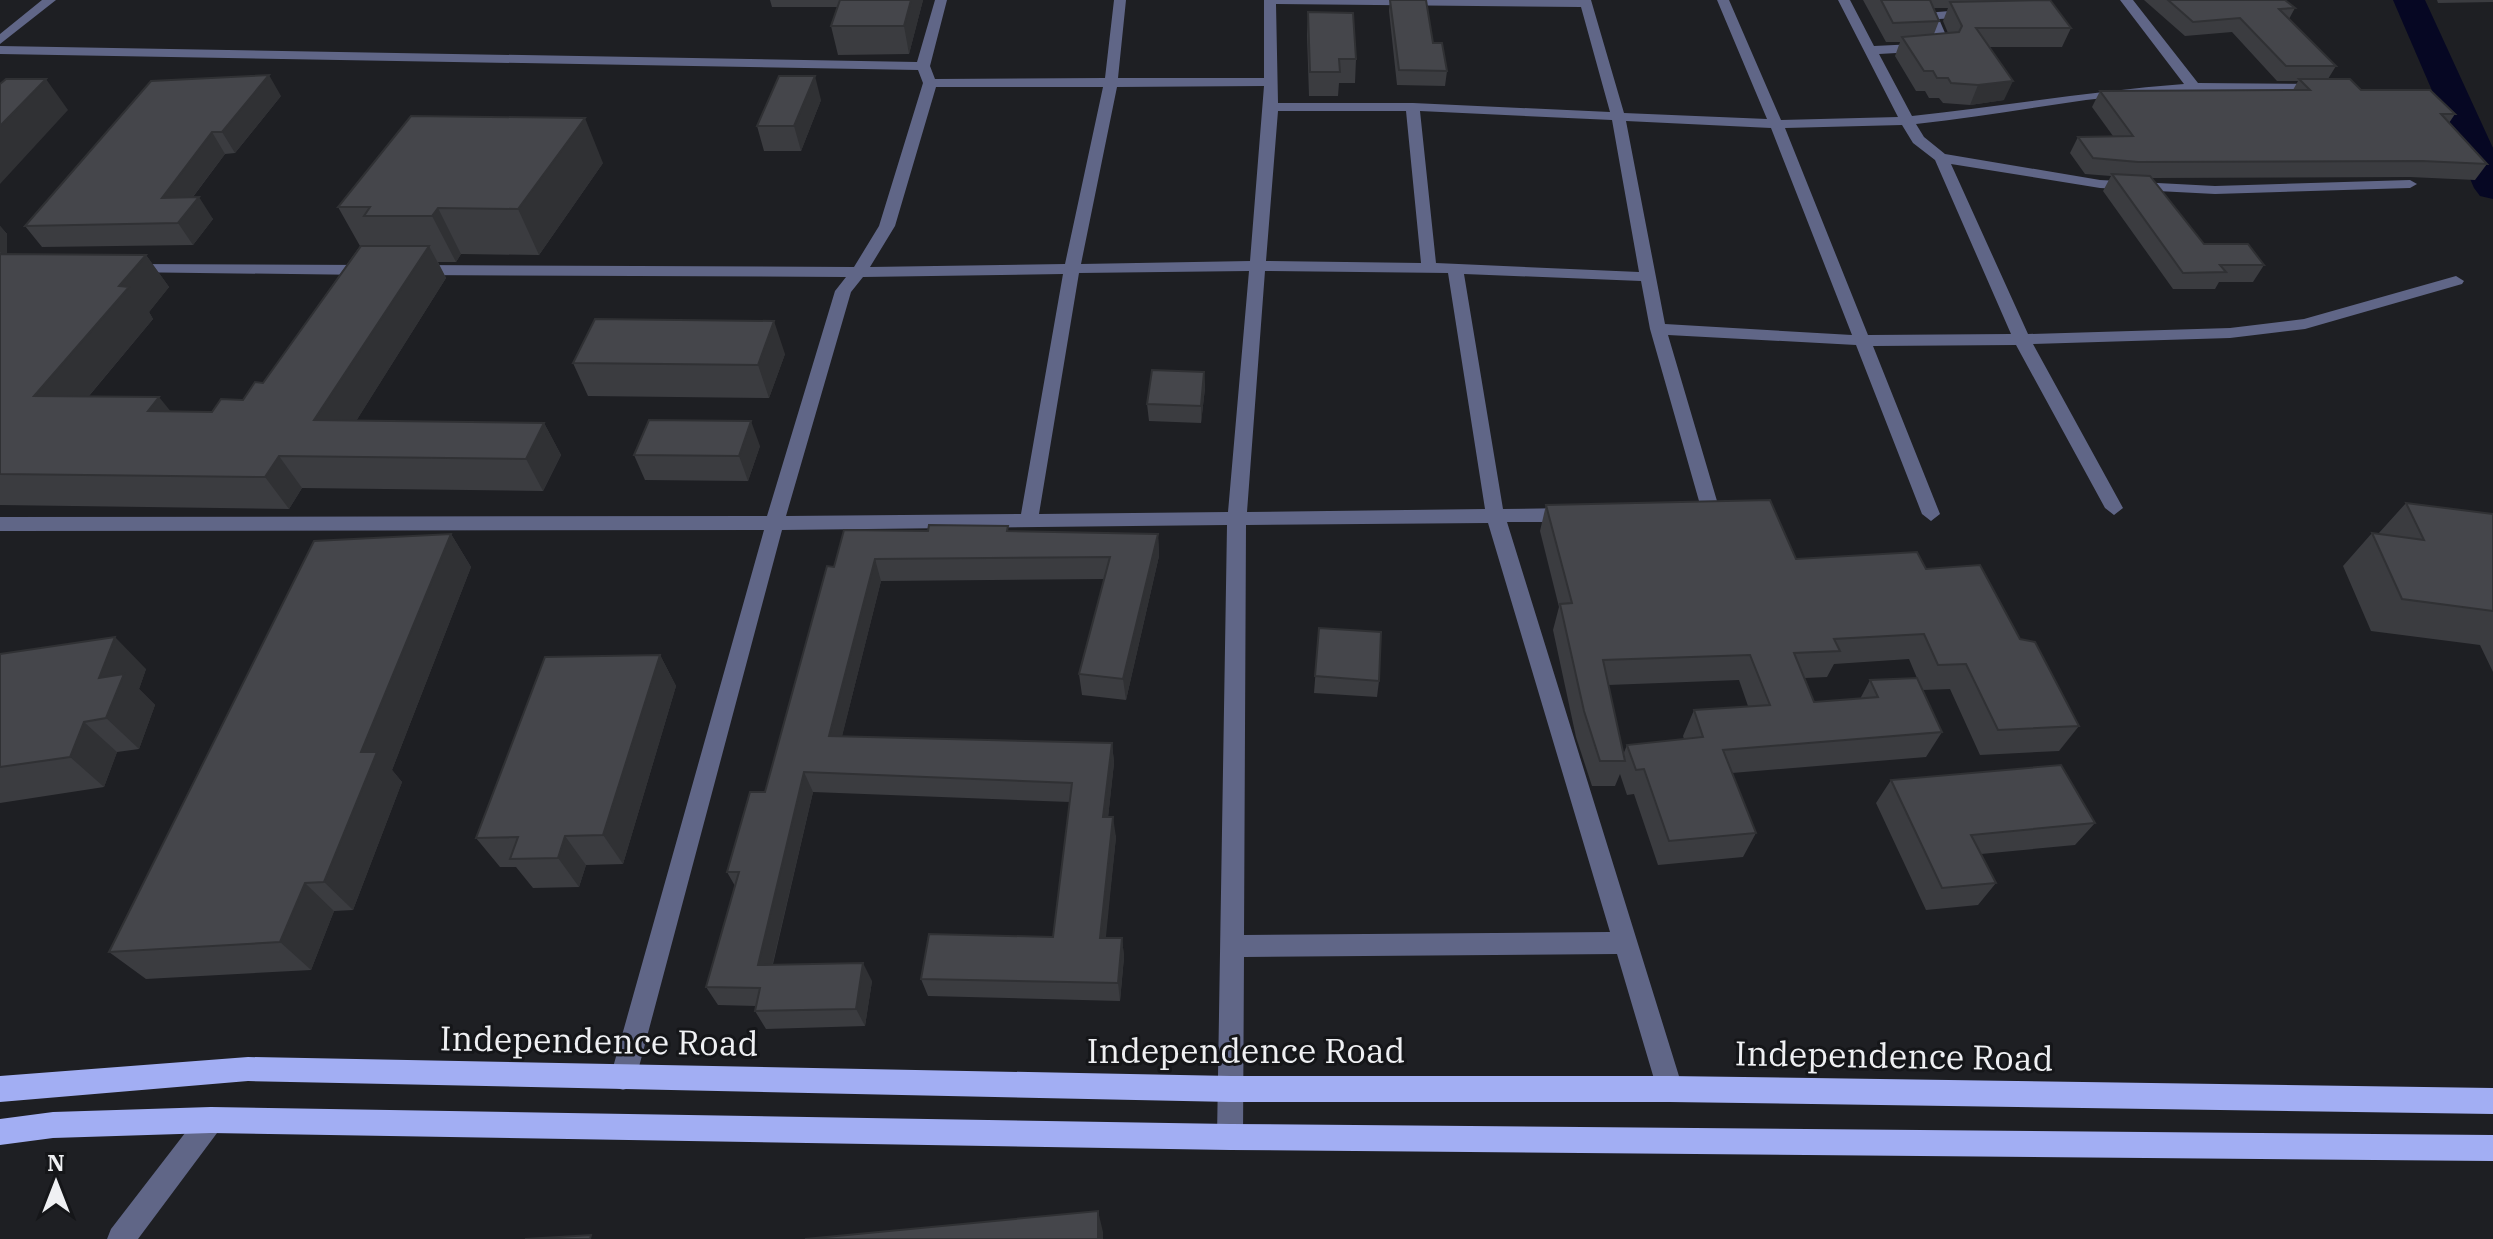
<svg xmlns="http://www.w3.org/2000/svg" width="2493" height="1239" viewBox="0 0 2493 1239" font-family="'IBM Plex Serif',serif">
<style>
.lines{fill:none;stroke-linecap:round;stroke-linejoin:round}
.river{fill:#060723;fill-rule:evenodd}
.minor{fill:#606687;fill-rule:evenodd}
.major{fill:#a2aef3;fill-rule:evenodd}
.wall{fill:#3b3c40;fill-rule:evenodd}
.shaded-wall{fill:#303134}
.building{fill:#45464b;stroke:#303134;stroke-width:2}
.labels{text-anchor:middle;stroke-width:6;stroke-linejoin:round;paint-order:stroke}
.near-street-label{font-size:34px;fill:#eff0f3;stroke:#151619}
</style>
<rect width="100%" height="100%" fill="#1e1f23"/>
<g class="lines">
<path class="river" d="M2393,0H2425L2493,148V199L2480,196L2474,188Z"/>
<path class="minor" d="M42,0H56L0,44V34Z
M935,0H947L930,66L935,79L1105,78L1114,0H1126L1118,78H1264V0H1591L1624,113L1767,119L1717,0H1729L1781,120L1898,117L1838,0H1850L1874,46L1936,43L1925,16L1926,13L1973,9L1979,13L1973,17L1939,19L1951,47L1949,50L1879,54L1912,116C2003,106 2093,91 2184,84L2120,0H2133L2198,83L2320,84L2327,88L2320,92C2242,91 2164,90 2086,100C2029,108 1973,118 1916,124L1924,137L1945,154L2100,180L2215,186L2410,180L2417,184L2410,188L2215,194L2100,188L1951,164L2028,334L2230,328L2304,319L2456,276L2464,281L2462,284L2305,329L2230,338L2033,344L2123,508L2114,515L2105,508L2016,345L1873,346L1940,514L1931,521L1922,514L1856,345L1668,335L1717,501L1714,517L1690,521L1681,514L1683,509L1698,506L1699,501L1650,329L1641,281L1464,274L1503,509L1570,508L1579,515L1570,522H1507L1683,1089L1679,1098L1670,1102L1661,1098L1657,1089L1617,954L1244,957L1243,1137L1239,1146L1230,1150L1221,1146L1217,1137L1227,525L782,530L636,1078L632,1087L623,1090L614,1087L610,1078L764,530L0,531V517L767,516L835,291L846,277L416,275L408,270L416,265L854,267L879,226L923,83L918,70L0,54V46L917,62ZM1276,4L1581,7L1610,112L1413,103H1278ZM1264,86L1250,261L1081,264L1117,87ZM936,87H1103L1065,264L870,267L895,226ZM1278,111H1406L1421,263L1266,261ZM1420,111L1612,120L1639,272L1436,263ZM1626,121L1771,128L1852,335L1665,324ZM1902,125L1913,143L1935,160L2011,334L1868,335L1785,128ZM1249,271L1228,512L1039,514L1079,273ZM1265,271L1448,273L1485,509L1247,512ZM1063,274L1021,514L786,516L851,292L863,277ZM1488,523L1610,932L1244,935L1246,525Z
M128,264L368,265L376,270L368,275L122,272V266Z
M211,1107L220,1111L224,1120L220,1129L138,1239H107L111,1229L202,1111Z"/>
<path class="major" d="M248,1057L1231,1076H1670L2493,1088V1114L1670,1102H1231L248,1081L0,1102V1076Z
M211,1107L1230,1124L2493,1135V1161L1230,1150L211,1133L53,1138L0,1145V1119L53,1112Z"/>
</g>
<path class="wall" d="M770,0H923L909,54L838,55L831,26L838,7H772Z
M1390,0H1426L1433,43L1447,71L1445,86L1397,85L1389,11Z
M1863,0H2050L2071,28L2062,47H1990L2004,100L1970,105L1943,103L1939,98H1929L1925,91H1916L1895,56L1900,42H1886ZM1934,8H1948L1943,21L1948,33L1934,34L1939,21Z
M2144,0H2285L2295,8L2289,19L2336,66L2328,79L2361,90L2455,114L2449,123L2487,164L2475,180L2410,177L2151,178L2204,244L2264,265L2253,282H2219L2215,289H2173L2103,191L2111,176L2085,174L2070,153L2078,137L2113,136L2092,107L2100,91L2293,90L2298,81H2277L2232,32L2185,36Z
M2437,0H2493V2L2438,3Z
M1308,12L1356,59L1355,83H1339L1338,96H1309L1307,35Z
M281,96L235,153L225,154L193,197L213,219L193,245L42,247L25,226Z
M821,100L801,151H764L757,126Z
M603,163L539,255L461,254L456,262H438L446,278L356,421L544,423L561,455L543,491L302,488L289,509L0,505V226L7,234V254L146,255L169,287L149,312L153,319L89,396L171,412H212L243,400L263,383L360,246L338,207Z
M785,354L769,398L588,396L573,363Z
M1204,372L1205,388L1201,423L1149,421L1147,404Z
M760,446L748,481L645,480L634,455Z
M2406,503L2493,514V672L2480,645L2371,631L2343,566L2372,533L2378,534Z
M1546,505L1796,559L1926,569L2020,639L2079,726L2059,751L1980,755L1950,689L1923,690L1942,732L1926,757L1732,773L1756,833L1743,857L1658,865L1634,794L1627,795L1620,774L1615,786H1592L1576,737L1553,630L1559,607L1540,531ZM1909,659L1917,678L1870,680L1860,699L1814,702L1805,678L1827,677L1834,664ZM1739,680L1748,706L1694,710L1683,736L1684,739L1627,745L1623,755L1608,685Z
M928,531H1009L1158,534L1159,556L1126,700L1082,695L1079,674L1104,579L881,581L842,736L1112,743L1114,763L1108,817L1116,837L1105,938H1122L1124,957L1120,1001L928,996L921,979L1053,937L1070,802L813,792L773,964L872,981L865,1026L766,1029L755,1011L756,1006L718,1005L706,987L735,886L727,872L765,792L834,567Z
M451,534L471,567L392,770L402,782L353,910L334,911L311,970L146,979L109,952Z
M1319,628L1379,681L1377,697L1314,693Z
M0,654L146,669L139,689L155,705L139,749L117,752L104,787L0,803Z
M660,655L676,686L623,864L586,865L579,887L533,888L516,867H500L476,838Z
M1891,780L2095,823L2075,845L1981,854L1996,883L1978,905L1926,910L1876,803Z"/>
<path class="shaded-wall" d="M911,0H923L909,54L904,26Z
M269,75L281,96L235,153L222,132Z
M815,76L821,100L801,151L794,126Z
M46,79L68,110L0,184V126Z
M2013,81L2004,100L1970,105L1978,85Z
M585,118L603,163L539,255L518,209Z
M212,132L225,154L176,219L162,198Z
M199,197L213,219L193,245L178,223Z
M438,208L461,254L456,262L432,216Z
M0,226L7,234V260L0,252Z
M429,246L446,278L336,453L314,420Z
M146,255L169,287L149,312L153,319L62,428L34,396L119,286Z
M774,321L785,354L769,398L758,365Z
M1204,372L1205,388L1201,423V406Z
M159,397L185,429L148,411Z
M751,421L760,446L748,481L739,456Z
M544,423L561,455L543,491L526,459Z
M279,456L302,488L289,509L265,477Z
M451,534L471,567L392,770L402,782L353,910L324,882L361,752Z
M1158,534L1159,556L1126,700L1123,679Z
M875,559L881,581L837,756L829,736Z
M115,637L146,669L139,689L155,705L139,749L106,718L99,678Z
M660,655L676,686L623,864L603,835Z
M84,722L117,752L104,787L70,757Z
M1112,743L1114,763L1106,836L1103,817Z
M804,772L813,792L768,983L758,965Z
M1113,817L1116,837L1104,956L1100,938Z
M565,836L586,865L579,887L558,858Z
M305,883L334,911L311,970L280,942Z
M1122,938L1124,957L1120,1001L1118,983Z
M863,963L872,981L865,1026L856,1009Z
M1098,1211L1103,1232V1239H1098Z"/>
<path class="building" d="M840,0H911L904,26H831Z
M1390,0H1426L1433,43H1442L1447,71L1399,70Z
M1881,0H1930L1939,21L1893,23Z
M2050,0L2071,28H1976L2013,81L1978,85L1951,83L1948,78H1937L1933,71H1924L1902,37L1959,32L1962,26L1950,2Z
M2168,0H2285L2295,8L2279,9L2336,66H2286L2240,18L2193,22Z
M1308,12L1353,13L1356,59H1339L1340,72H1310Z
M269,75L222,132H212L162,198L199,197L178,223L25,226L151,81Z
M779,76H815L794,126H757Z
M6,79H46L0,126V84Z
M2299,79H2350L2361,90H2430L2455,114H2441L2487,164L2422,161L2138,162L2093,158L2078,137L2133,136L2100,91L2310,90Z
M411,116L585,118L518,209L438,208L432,216H364L370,207H338Z
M2112,174L2150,176L2204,244H2248L2264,265H2220L2226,272L2183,273Z
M361,246H429L314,420L544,423L526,459L279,456L265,477L0,474V254L146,255L119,286L129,287L34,396L159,397L148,411L212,412L221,399L243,400L255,382L263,383Z
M595,319L774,321L758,365L573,363Z
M1152,370L1204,372L1201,406L1147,404Z
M649,420L751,421L739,456L634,455Z
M1770,500L1796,559L1917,552L1926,569L1980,565L2020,639L2035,642L2079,726L1998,730L1966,664L1938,665L1924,634L1834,639L1840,651L1794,653L1814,702L1878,697L1870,680L1917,678L1942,732L1723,750L1756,833L1669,841L1644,769L1636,770L1627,745L1703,737L1694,710L1770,705L1750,655L1603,660L1625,761H1600L1584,711L1560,604L1572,603L1546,505Z
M2406,503L2493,514V611L2402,599L2372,533L2424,540Z
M929,525L1008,526L1007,531L1158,534L1123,679L1079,674L1110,557L875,559L829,736L1112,743L1103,817H1113L1100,938H1122L1118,983L921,979L929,934L1053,937L1072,783L804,772L758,965L863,963L856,1009L755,1011L760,988L706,987L739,872H727L750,792H765L827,566L834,567L844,530L928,531Z
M451,534L361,752H377L324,882L305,883L280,942L109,952L314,541Z
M1319,628L1381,632L1379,681L1315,676Z
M115,637L99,678L124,674L106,718L84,722L70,757L0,767V654Z
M660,655L603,835L565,836L558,858L510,859L518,837L476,838L545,657Z
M2061,765L2095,823L1971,835L1996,883L1942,888L1891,780Z
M1098,1211V1239H805Z
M591,1235L590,1239H525Z"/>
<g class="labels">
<g class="near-street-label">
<text transform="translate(599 1041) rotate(1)" y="12">Independence Road</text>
<text x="1246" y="1063">Independence Road</text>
<text transform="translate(1894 1056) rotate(1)" y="12">Independence Road</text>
</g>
</g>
<g transform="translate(56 1183)" stroke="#151619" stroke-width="6" paint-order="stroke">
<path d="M0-6L14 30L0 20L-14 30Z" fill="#eff0f3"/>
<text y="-12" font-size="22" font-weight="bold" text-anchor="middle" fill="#eff0f3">N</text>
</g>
</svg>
